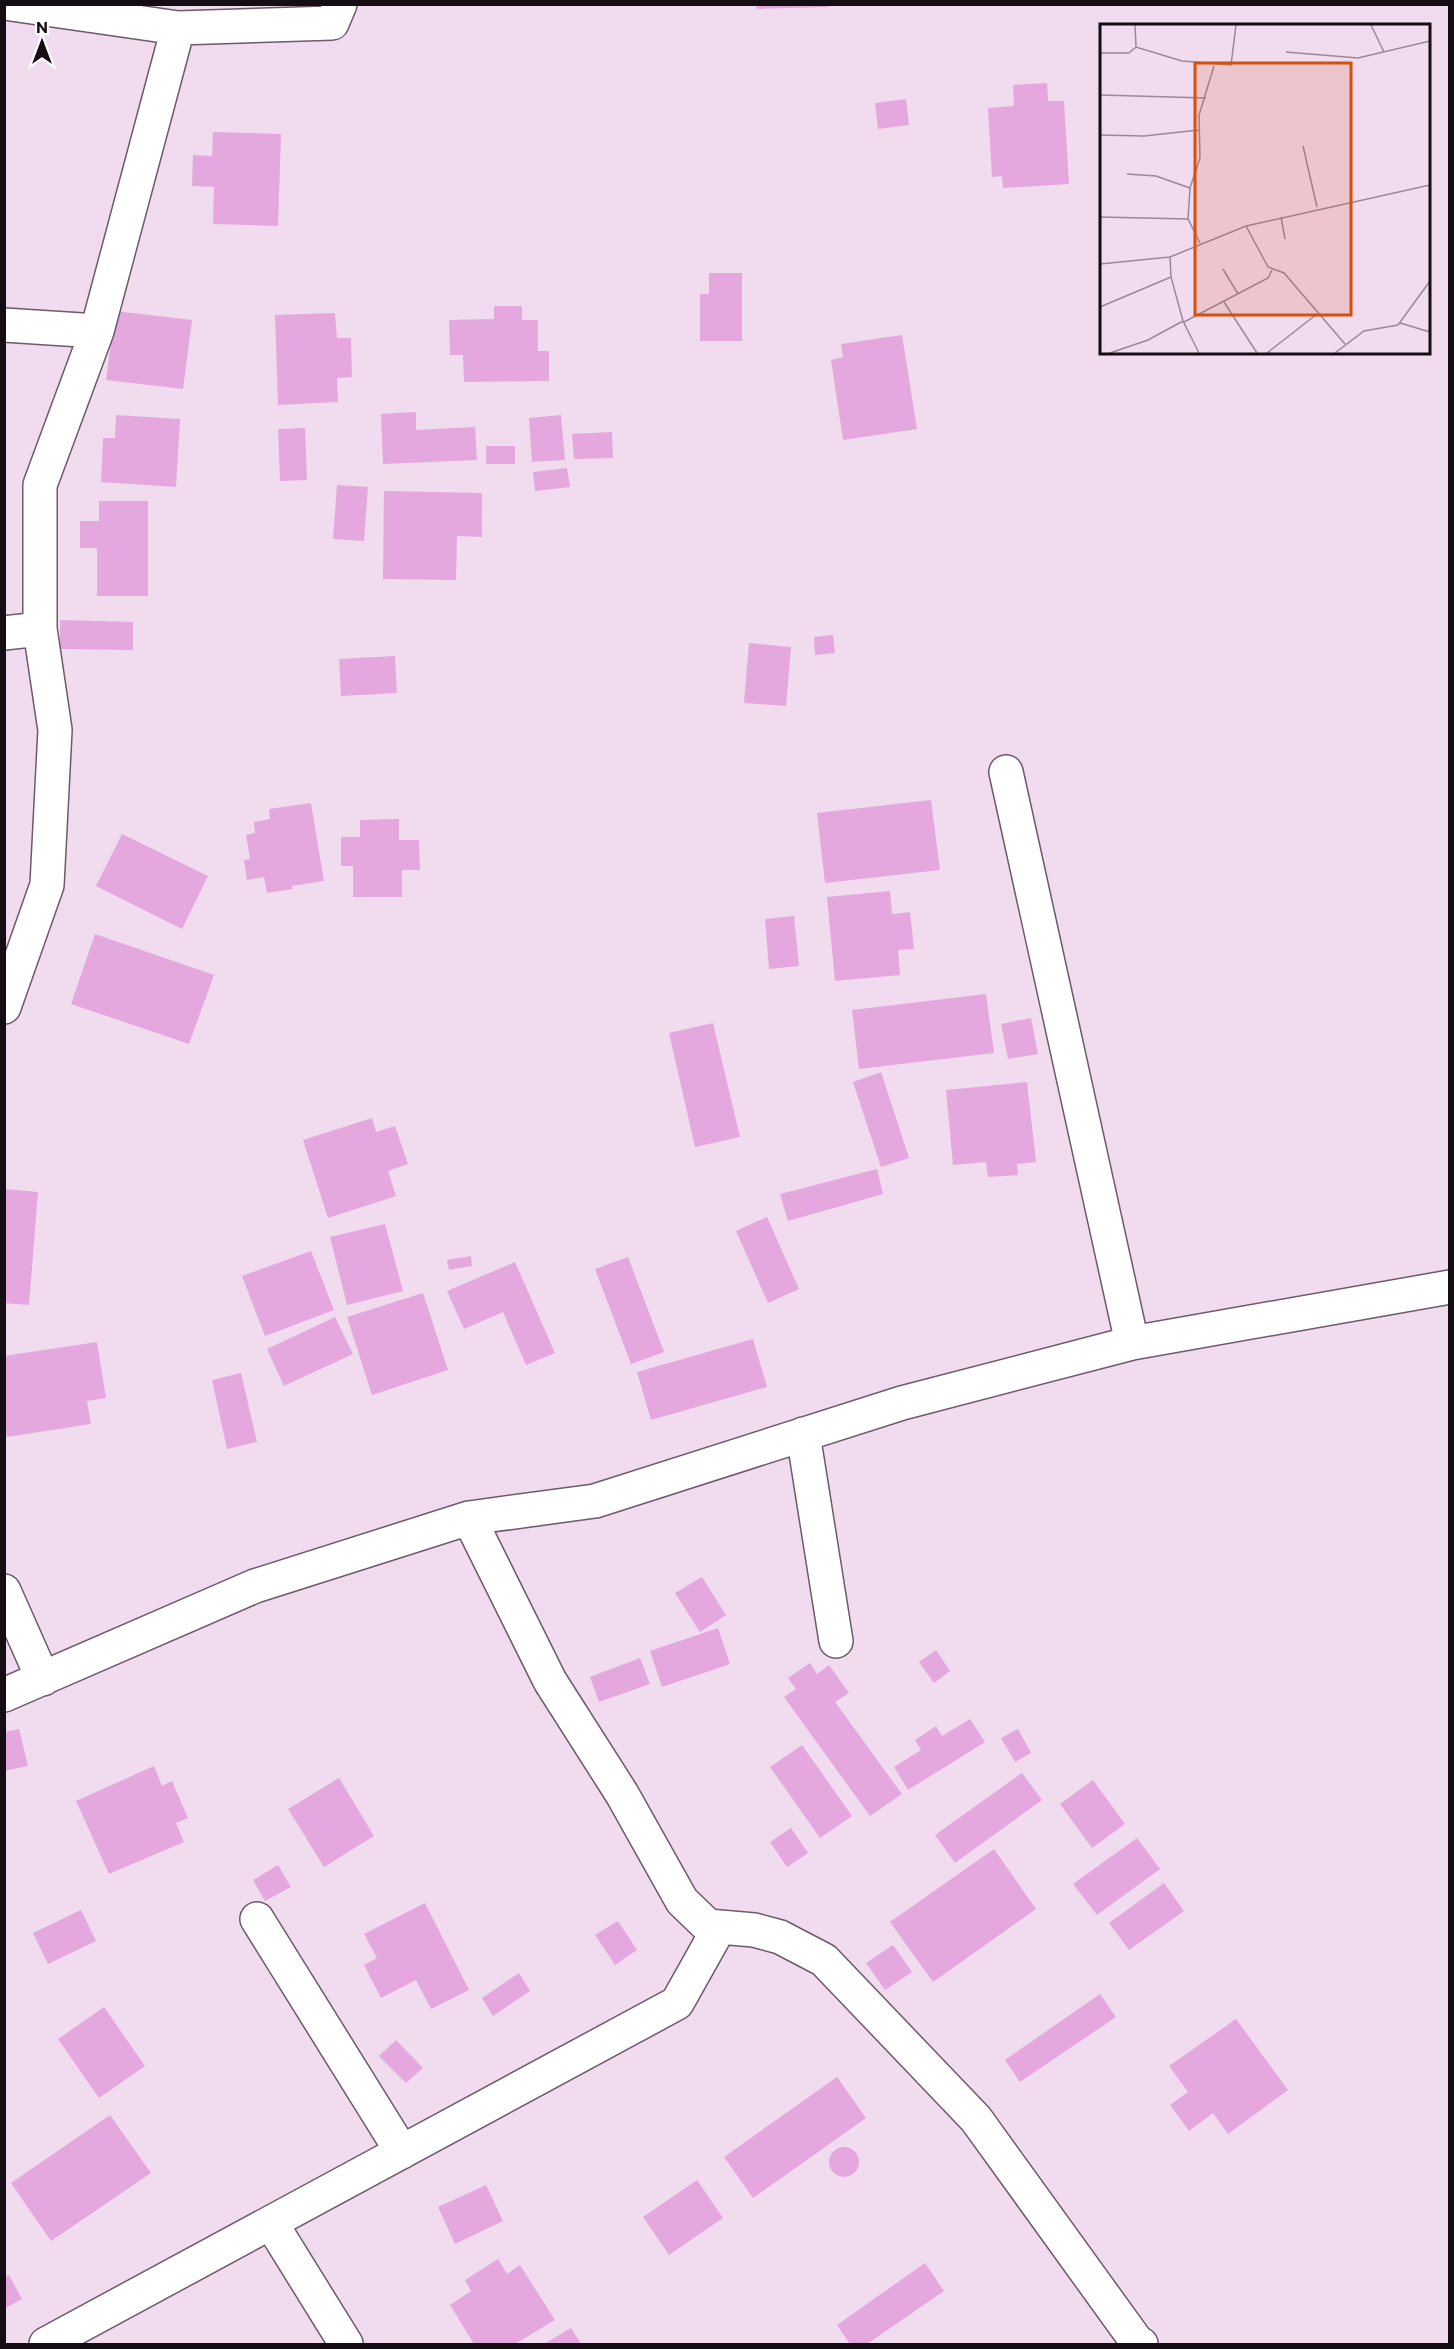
<svg xmlns="http://www.w3.org/2000/svg" width="1454" height="2349" viewBox="0 0 1454 2349" font-family="Commissioner,sans-serif">
<style>
.building{fill:#e4a8de}
.lines{fill:none;stroke-linecap:round;stroke-linejoin:round}
.minor-casing{stroke:#6d5a6b;stroke-width:36}
.minor{stroke:#fff;stroke-width:33}
.inset-road{fill:none;stroke:#998996;stroke-width:1.5}
.view{fill:#d3510d;fill-opacity:0.15;stroke:#d3510d;stroke-width:3}
.inset-edge{fill:none;stroke:#140d13;stroke-width:3}
</style>
<rect width="100%" height="100%" fill="#f1dbee"/>
<path class="building" d="M756,4H828V7L757,9Z
M1047,83L1048,101H1064L1069,184L1003,188L1002,176L992,177L988,108L1014,106L1013,85Z
M906,99L909,125L878,129L875,103Z
M213,132L281,134L278,226L213,224L214,187L192,186L193,155L212,156Z
M709,273H742V341H700V294H709Z
M494,306H522V320H538V351H549V381L464,382L463,355H450L449,320L494,319Z
M115,311L192,320L183,389L106,380Z
M335,313L337,338H351L352,377L337,378L338,402L278,405L275,315Z
M902,335L917,429L843,440L831,360L843,357L841,344Z
M416,412V430L475,427L477,460L383,464L381,414Z
M116,415L180,419L176,487L101,482L103,438H115Z
M561,415L565,460L532,462L529,418Z
M305,428L307,480L280,481L278,429Z
M612,432L613,458L574,459L572,434Z
M486,446H515V464H486Z
M567,468L570,487L535,491L533,472Z
M337,485L368,487L364,541L333,539Z
M384,491L482,493V537L457,536L456,580L383,579Z
M99,501H148V596H97V548H80V521H99Z
M60,620L133,622V650L60,649Z
M833,635L835,653L815,655L814,637Z
M749,643L791,647L786,706L744,703Z
M395,656L397,693L341,696L339,659Z
M931,800L940,870L825,883L817,813Z
M311,803L324,881L292,886L293,889L267,893L264,877L247,880L244,860L250,859L246,835L255,833L254,822L270,819L269,809Z
M399,819V840H419L420,870H402V897H353V866H341V837H360V820Z
M122,834L208,876L182,929L96,886Z
M890,891L892,914L910,912L914,949L898,950L900,975L835,981L827,897Z
M794,916L799,966L769,969L765,919Z
M95,934L214,975L189,1044L71,1004Z
M986,994L994,1053L859,1069L852,1010Z
M1031,1018L1038,1054L1008,1059L1001,1024Z
M713,1023L740,1137L695,1147L669,1033Z
M881,1072L909,1158L881,1167L853,1082Z
M1027,1082L1036,1162L1017,1164L1018,1175L988,1177L986,1162L953,1165L946,1090Z
M372,1118L376,1132L395,1126L408,1164L388,1171L396,1196L328,1218L303,1140Z
M877,1169L883,1194L788,1221L780,1194Z
M4,1189L38,1192L29,1305L4,1303Z
M767,1217L799,1289L768,1303L736,1231Z
M385,1224L403,1291L347,1305L330,1237Z
M311,1251L334,1310L265,1336L242,1276Z
M471,1256L472,1266L449,1270L447,1260Z
M628,1257L664,1352L631,1364L595,1269Z
M515,1262L555,1353L526,1365L503,1312L464,1329L447,1291Z
M423,1293L448,1370L372,1395L347,1317Z
M335,1317L353,1354L284,1386L267,1349Z
M753,1339L767,1387L651,1420L637,1372Z
M97,1342L106,1398L87,1401L91,1424L7,1437L4,1424V1356Z
M241,1373L257,1442L227,1449L212,1380Z
M702,1577L726,1615L700,1632L675,1593Z
M718,1628L730,1664L662,1687L650,1651Z
M936,1650L950,1671L934,1683L919,1662Z
M640,1658L650,1684L599,1702L590,1677Z
M810,1663L817,1674L829,1665L849,1693L835,1702L902,1794L870,1816L784,1697L796,1689L788,1678Z
M970,1719L985,1742L908,1790L894,1767L921,1750L915,1740L936,1726L942,1736Z
M19,1729L28,1766L4,1771V1732Z
M1018,1729L1031,1753L1015,1762L1001,1738Z
M802,1745L852,1816L820,1838L770,1767Z
M154,1766L162,1786L172,1781L188,1818L176,1823L184,1842L109,1874L76,1801Z
M1022,1773L1042,1800L955,1863L935,1835Z
M339,1778L374,1836L324,1867L288,1809Z
M1093,1780L1125,1824L1092,1848L1060,1804Z
M791,1828L808,1853L787,1867L770,1842Z
M1137,1838L1160,1869L1097,1915L1073,1884Z
M994,1849L1036,1909L933,1982L890,1922Z
M278,1865L291,1887L265,1901L253,1880Z
M1164,1883L1184,1911L1129,1950L1109,1923Z
M425,1903L469,1990L431,2009L416,1980L381,1998L364,1965L377,1958L364,1934Z
M81,1910L96,1941L48,1964L33,1933Z
M618,1921L637,1950L615,1965L595,1935Z
M893,1945L912,1972L885,1990L866,1963Z
M519,1973L530,1991L493,2016L482,1998Z
M1100,1994L1116,2017L1020,2082L1005,2060Z
M104,2007L145,2066L99,2098L58,2039Z
M1236,2019L1288,2090L1228,2134L1213,2113L1189,2131L1170,2105L1188,2092L1169,2066Z
M396,2040L423,2068L406,2083L379,2056Z
M837,2077L866,2118L753,2198L724,2157Z
M110,2115L151,2173L51,2241L11,2183Z
M829 2162a15 15 0 1 1 30 0a15 15 0 1 1-30 0Z
M697,2180L723,2218L669,2255L643,2217Z
M486,2185L503,2221L455,2244L438,2207Z
M498,2259L507,2274L520,2265L555,2320L515,2344H474L450,2305L471,2291L465,2280Z
M925,2263L944,2291L867,2344H850L837,2325Z
M9,2275L22,2299L4,2309V2277Z
M571,2328L581,2344H544Z"/>
<g class="lines">
<g class="minor-casing">
<path id="minor" d="M11,4L178,28L332,23L340,4
M4,325L97,331
M4,633L40,629
M1006,772L1132,1343
M4,1007L47,885L55,730L40,629V485L97,331L178,28
M803,1434L836,1641
M469,1518L550,1681L622,1794L682,1901L708,1926L754,1930L780,1937L824,1960L976,2119L1137,2342L1141,2344
M4,1591L43,1679
M4,1695L255,1586L469,1518L595,1501L902,1403L1132,1343L1450,1287
M257,1919L402,2152
M271,2223L346,2344
M46,2344L677,2003L719,1928"/>
</g>
<use href="#minor" class="minor"/>
</g>
<g transform="translate(1100 24)">
<rect width="330" height="330" fill="#f1dbee"/>
<path class="inset-road" d="M35,1L36,23M271,1L284,28M186,28L258,34L330,17M0,29H29L36,23L82,37L131,41L136,1M0,71L106,74M0,111L44,112L99,106M203,122L217,183M27,150L56,152L90,164M0,193L88,195L100,219M181,193L185,215M88,195L90,164L100,134L99,91L114,42M146,202L168,243L184,249L245,320M0,240L70,233M123,245L138,270M124,278L157,329M0,283L71,253M84,298L168,254L172,246M300,299L330,308M10,329L48,316L83,297M99,329L83,297L71,253L70,233L146,202L330,161M167,329L217,290M235,329L264,307L298,301L330,257"/>
<path class="view" d="M95,39H251V291H95Z"/>
<rect width="330" height="330" class="inset-edge"/>
</g>
<rect width="1454" height="2349" fill="none" stroke="#140d13" stroke-width="12"/>
<g transform="translate(42 42)" stroke="#ffffff" stroke-width="4.5" paint-order="stroke">
<path d="M0-4.5L10 22L0 15L-10 22Z" fill="#140d13"/>
<text y="-9" font-size="16" font-weight="bold" text-anchor="middle" fill="#140d13">N</text>
</g>
</svg>
